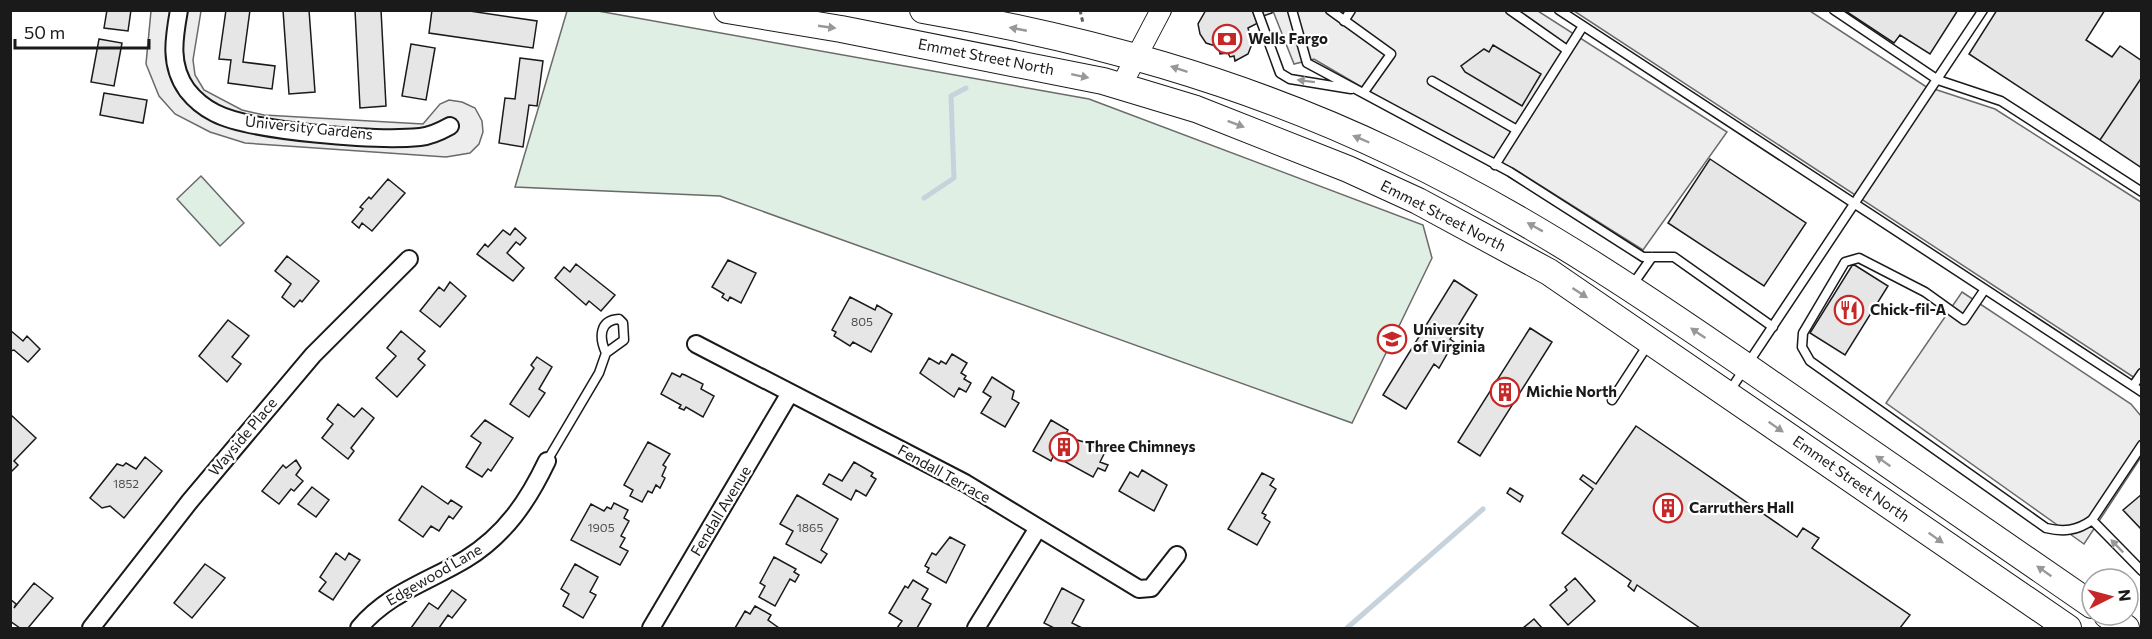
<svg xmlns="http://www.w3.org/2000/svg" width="2152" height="639" viewBox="0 0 2152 639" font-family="Commissioner,sans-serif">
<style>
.green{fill:#e0efe3;stroke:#6a6a6a;stroke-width:1.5}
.parking{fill:#ededed;stroke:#6a6a6a;stroke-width:1.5}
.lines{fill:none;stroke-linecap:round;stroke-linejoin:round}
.stream{stroke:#c6d2dc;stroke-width:5}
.building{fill:#e6e6e6;stroke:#1a1a1a;stroke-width:1.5}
.service-casing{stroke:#1a1a1a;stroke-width:11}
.minor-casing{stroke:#1a1a1a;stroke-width:20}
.tertiary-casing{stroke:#1a1a1a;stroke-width:22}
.primary-casing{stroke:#1a1a1a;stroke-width:28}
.path{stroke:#5f5f5f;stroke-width:3;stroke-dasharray:4.5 3;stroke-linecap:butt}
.service{stroke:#fff;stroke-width:8}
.minor{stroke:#fff;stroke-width:16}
.tertiary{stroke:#fff;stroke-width:20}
.primary{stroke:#fff;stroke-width:26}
.oneway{fill:#989898}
.labels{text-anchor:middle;stroke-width:4.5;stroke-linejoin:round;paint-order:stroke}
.number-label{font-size:12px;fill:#4d4d4d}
.poi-label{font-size:15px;font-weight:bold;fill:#1a1a1a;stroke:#fff;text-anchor:start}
.street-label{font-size:15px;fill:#1a1a1a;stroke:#fff}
</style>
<rect width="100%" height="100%" fill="#fff"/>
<path class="green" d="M567,11H598L1089,99L1423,225L1432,258L1352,423L720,196L515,187Z
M201,176L244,223L220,246L177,199Z"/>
<path class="parking" d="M1340,10L1538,11L1727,132L1643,250L1519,172L1420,121L1314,59L1294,64L1273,11Z
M151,11H201L193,60L195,75L204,90L242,110L264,115L423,124L440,104L449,100L462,102L475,108L482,121L483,132L479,144L470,153L446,157L245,143L210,132L175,114L159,96L146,64Z
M1574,11H1810L1925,86L1995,109L2141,202V382Z
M1962,292L2131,404L2141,416V457L2084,544L1886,403Z"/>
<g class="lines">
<path class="stream" d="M924,198L954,178L951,96L966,88
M1347,628L1483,509"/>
</g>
<path class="building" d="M107,10H131L128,31L104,28Z
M226,10H250L243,62L275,66L272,89L228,83L231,60L219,59Z
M283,10H309L315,92L289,94Z
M355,10H381L386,106L360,108Z
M432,10H463L537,21L533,48L429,33Z
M1206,10H1272V13L1260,17L1256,24L1248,28L1252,44L1248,54L1235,61L1234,56L1230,57L1228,53L1220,54L1219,47L1206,43L1200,34L1198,24Z
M1844,10H1958L1930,54L1900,35L1894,43Z
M1997,10H2105L2086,40L2112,57L2120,46L2142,61V77L2100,140L1969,54Z
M99,39L122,43L114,86L91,82Z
M411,44L435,48L426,100L402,96Z
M1493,45L1541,74L1522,106L1465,72L1461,66L1484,49L1489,52Z
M520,58L543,61L537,106L529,105L523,147L499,143L505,98L515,99Z
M2142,77V168L2100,140Z
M104,93L147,100L143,123L100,115Z
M1710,159L1806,223L1764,286L1668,223Z
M388,179L405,193L372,231L362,223L359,228L352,222L363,209L360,207L369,197L371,199Z
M515,228L526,238L520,245L516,242L507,253L524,268L513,281L477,254L485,244L488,247L503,230L510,235Z
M287,256L319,281L302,302L300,300L294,307L282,297L291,284L275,271Z
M728,260L756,273L741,303L730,297L728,301L722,297L724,294L712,287Z
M576,264L615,295L601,311L589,301L586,305L555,278L564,267L570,272Z
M1853,264L1888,286L1845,355L1810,333Z
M1454,280L1477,295L1450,339L1454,342L1439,368L1434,364L1406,409L1383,395Z
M450,282L466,296L440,327L420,311L439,287L444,291Z
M850,297L875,310L877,305L892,314L871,352L853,342L850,346L834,336L836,332L832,330Z
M228,320L249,336L232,357L241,364L227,382L199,356Z
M1530,328L1552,342L1480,456L1458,442Z
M10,330L23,341L27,336L40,349L28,362L14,350L10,351Z
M401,331L425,351L418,359L425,365L397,397L376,378L396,356L387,348Z
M952,354L967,363L961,373L966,376L964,379L971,383L966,392L959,388L954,397L920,373L929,358L939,364L941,361L946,364Z
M537,357L552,367L539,389L545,393L529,417L510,404L534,368L531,365Z
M672,373L680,377L682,374L685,375L703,384L701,389L714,396L703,417L686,407L684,410L679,408L681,405L661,394Z
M992,377L1014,391L1012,399L1019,403L1005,427L981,413L991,397L983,392Z
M338,404L354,417L362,408L374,418L351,448L354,451L348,459L322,438L333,424L327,419Z
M11,415L36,438L14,461L18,465L10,473Z
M485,420L513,438L491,471L488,469L482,477L466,467L481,443L471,436Z
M1051,420L1068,430L1063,439L1071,444L1073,439L1088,443L1104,454L1100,462L1108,465L1105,471L1098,468L1093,477L1060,459L1063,454L1056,451L1051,461L1033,451Z
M1636,426L1797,537L1803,528L1819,538L1812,548L1910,615L1900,628H1700L1637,585L1634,591L1628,586L1631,581L1562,533L1593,489L1580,479L1583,475L1596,484Z
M648,442L670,454L663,465L666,467L662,476L665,478L660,488L656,485L652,493L648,491L642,502L630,496L633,490L624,485Z
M145,457L162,471L124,518L110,506L102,508L90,498L117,464L123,466L126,463L136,469Z
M296,460L301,468L296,475L303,481L294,491L291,489L279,504L262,491L283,465L286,468Z
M854,462L873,473L871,476L876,479L866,496L856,490L851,500L823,484L829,474L842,481Z
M1142,470L1167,485L1154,511L1119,491L1130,472L1138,477Z
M1262,473L1274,479L1270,485L1276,489L1262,513L1266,515L1264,518L1270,522L1257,545L1228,529Z
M422,486L448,504L451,500L462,507L453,519L449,516L439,531L431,526L423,537L399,520Z
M312,487L329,500L316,517L298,504Z
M1510,488L1523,496L1520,502L1507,493Z
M2142,494V530L2123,510Z
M797,495L838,519L821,550L827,554L821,563L786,544L793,531L780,524Z
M614,503L628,510L624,518L629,521L621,536L625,538L620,547L628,551L620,565L571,540L591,504L604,511L607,507L611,509Z
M950,537L965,545L946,583L927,572L929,568L925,566L932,553L936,555Z
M336,553L345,560L349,553L360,560L333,600L319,591L326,582L320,577Z
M774,557L796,569L794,572L799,575L795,582L790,579L775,606L759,597L765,586L760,583Z
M205,564L225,578L192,618L174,603Z
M575,564L598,577L590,592L596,595L583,618L563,606L569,594L561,589Z
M1575,578L1595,601L1568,625L1550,605L1567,590L1565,587Z
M913,580L928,589L922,599L931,604L917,628H897L902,621L889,613L905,586L908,588Z
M34,583L53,598L28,628H20L10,621V599L16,604L14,608Z
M1062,588L1084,600L1072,623L1082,628H1054L1044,623Z
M452,590L466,600L452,618L448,615L439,628H411L429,603L438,609Z
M755,606L771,615L768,620L779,628H735L745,611L750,614Z
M1534,619L1542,628H1523Z"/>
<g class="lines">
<g class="service-casing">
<path id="service" d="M1257,10L1280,73L1290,79L1351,89
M1292,10L1307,63L1510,172L1643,257H1674L1773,327
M1330,10L1391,54L1364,92
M1510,10L1567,50
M1559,10L2142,392
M1834,10L1938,80L2001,101L2142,192
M1344,21L1351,10
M1432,81L1517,130
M1495,165L1583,26
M1631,287L1652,257
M1985,289L1964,320L1925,292L1859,258L1845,262L1803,333L1802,347L1810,361L2046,528C2063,532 2077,531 2092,520L2142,445
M2133,386L2142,373
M1729,392L1983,10
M1612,400L1649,343
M547,461L599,373L606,353L624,340L623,323L619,319C599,320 599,338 606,353
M2092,520L2142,571"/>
</g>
<g class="minor-casing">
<path id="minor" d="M179,10C174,38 169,65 187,90C194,99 205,108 215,113C252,132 377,141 420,137C431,136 441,131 450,126
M696,344L965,483L1139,589L1151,588L1177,555
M91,628L190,501L313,355L409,259
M359,628C388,593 428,582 466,559C505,535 528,501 547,461
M651,628L790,393
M976,628L1038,528"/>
</g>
<g class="tertiary-casing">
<path id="tertiary" d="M1121,86L1161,10"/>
</g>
<g class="primary-casing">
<path id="primary" d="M727,10L841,29L1103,81L1196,109L1348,169L1418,201L1549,272L2068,628
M923,10C1086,38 1243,81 1393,153C1531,218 1655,303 1779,389C1884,461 1988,533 2092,605
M2107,615L2126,628"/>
</g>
<path class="path" d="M1080,10L1083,23"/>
<use href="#service" class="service"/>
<use href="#minor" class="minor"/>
<use href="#tertiary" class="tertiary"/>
<use href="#primary" class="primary"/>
</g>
<defs><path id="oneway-solid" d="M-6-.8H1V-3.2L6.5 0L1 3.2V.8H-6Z" transform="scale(1.5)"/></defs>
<g class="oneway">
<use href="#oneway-solid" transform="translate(827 27) rotate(8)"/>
<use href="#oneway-solid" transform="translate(1018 29) rotate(-169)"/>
<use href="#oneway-solid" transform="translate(1179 69) rotate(-162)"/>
<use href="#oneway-solid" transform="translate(1080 76) rotate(12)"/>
<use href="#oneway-solid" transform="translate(1306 81) rotate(-173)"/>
<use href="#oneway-solid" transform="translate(1236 124) rotate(21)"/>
<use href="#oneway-solid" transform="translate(1361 139) rotate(-157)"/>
<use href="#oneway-solid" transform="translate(1535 227) rotate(-151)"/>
<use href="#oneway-solid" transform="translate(1580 293) rotate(33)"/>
<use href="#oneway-solid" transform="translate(1698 333) rotate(-146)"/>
<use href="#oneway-solid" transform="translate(1776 427) rotate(35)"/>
<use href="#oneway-solid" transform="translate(1883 461) rotate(-145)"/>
<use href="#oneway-solid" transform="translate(1936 538) rotate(35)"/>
<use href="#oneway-solid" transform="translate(2117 546) rotate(-134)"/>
<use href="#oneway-solid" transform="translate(2044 571) rotate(-145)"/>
</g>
<defs>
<g id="bank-ring" transform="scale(1.5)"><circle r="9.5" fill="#fff" stroke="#c62828" stroke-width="1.5"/><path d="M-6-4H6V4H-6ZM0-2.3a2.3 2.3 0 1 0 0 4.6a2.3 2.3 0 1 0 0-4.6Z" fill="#c62828"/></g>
<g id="restaurant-ring" transform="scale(1.5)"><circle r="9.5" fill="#fff" stroke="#c62828" stroke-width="1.5"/><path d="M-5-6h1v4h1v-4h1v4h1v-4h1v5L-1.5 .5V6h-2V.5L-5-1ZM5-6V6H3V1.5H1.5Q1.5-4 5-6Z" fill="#c62828"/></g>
<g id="university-ring" transform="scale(1.5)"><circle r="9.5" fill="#fff" stroke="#c62828" stroke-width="1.5"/><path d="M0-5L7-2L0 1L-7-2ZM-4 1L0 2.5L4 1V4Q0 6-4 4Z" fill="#c62828"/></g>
<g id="building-ring" transform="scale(1.5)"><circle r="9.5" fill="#fff" stroke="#c62828" stroke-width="1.5"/><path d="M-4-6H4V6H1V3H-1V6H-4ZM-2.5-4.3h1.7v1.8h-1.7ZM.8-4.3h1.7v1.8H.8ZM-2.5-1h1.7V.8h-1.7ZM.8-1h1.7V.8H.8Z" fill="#c62828"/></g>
</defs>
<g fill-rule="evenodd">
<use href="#bank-ring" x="1227" y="39"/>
<use href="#restaurant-ring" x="1849" y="310"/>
<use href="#university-ring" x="1392" y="339"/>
<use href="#building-ring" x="1505" y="392"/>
<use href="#building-ring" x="1064" y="447"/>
<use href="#building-ring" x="1668" y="508"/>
</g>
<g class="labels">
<g class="number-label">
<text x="862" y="326">805</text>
<text x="126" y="488">1852</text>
<text x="601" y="532">1905</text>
<text x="810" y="532">1865</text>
</g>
<g class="poi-label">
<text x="1248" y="44">Wells Fargo</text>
<text x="1870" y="315">Chick-fil-A</text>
<text x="1413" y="335">University<tspan x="1413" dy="17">of Virginia</tspan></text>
<text x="1526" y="397">Michie North</text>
<text x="1085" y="452">Three Chimneys</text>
<text x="1689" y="513">Carruthers Hall</text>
</g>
<g class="street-label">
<text transform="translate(986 57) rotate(11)" y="5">Emmet Street North</text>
<text transform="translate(309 128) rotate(6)" y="5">University Gardens</text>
<text transform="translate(1443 216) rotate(27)" y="5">Emmet Street North</text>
<text transform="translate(243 437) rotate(-50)" y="5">Wayside Place</text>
<text transform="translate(944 474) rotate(29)" y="5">Fendall Terrace</text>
<text transform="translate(1851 479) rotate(35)" y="5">Emmet Street North</text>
<text transform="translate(721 511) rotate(-59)" y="5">Fendall Avenue</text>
<text transform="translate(434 575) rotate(-30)" y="5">Edgewood Lane</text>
</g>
</g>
<rect width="2152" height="639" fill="none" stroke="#1a1a1a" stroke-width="24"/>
<g transform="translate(2110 597) rotate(84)"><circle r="28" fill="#ffffff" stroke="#a3a3a3" stroke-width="1.5"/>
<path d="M0-4.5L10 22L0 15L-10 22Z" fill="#c62828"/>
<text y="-9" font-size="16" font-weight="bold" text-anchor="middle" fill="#1a1a1a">N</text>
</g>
<path d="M15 39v9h134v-9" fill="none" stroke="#1a1a1a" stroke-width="3"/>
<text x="24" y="39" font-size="18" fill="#1a1a1a" stroke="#ffffff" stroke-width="4.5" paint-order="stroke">50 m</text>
</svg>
